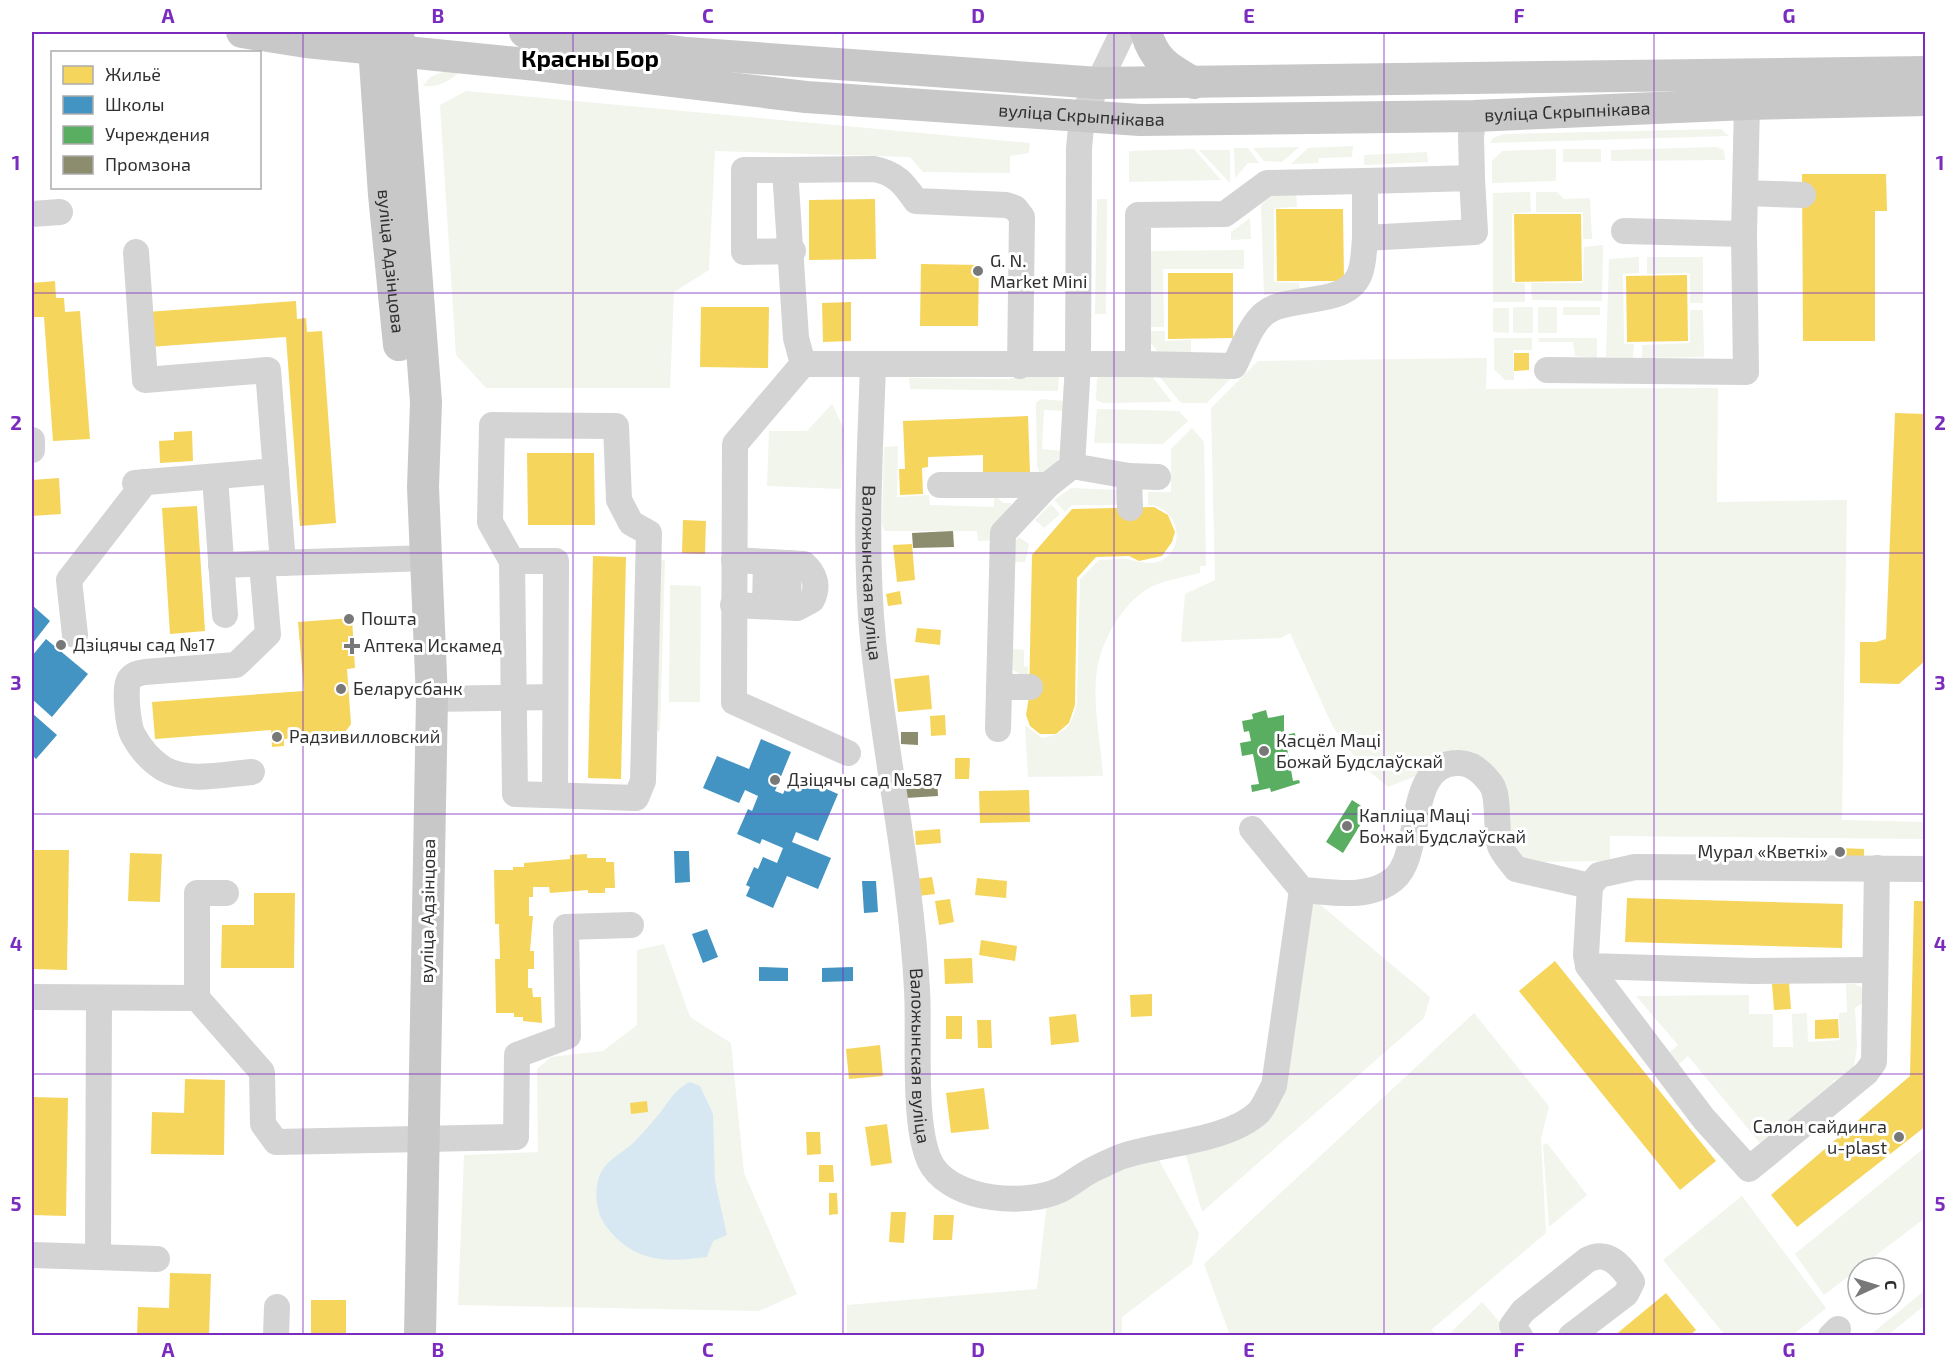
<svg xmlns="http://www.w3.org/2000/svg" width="1957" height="1367" viewBox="0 0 1957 1367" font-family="'Exo 2',sans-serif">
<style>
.green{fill:#f1f5ec}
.water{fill:#d8e8f3}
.homes{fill:#f6d55c}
.schools{fill:#4393c3}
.public{fill:#5aae61}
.industry{fill:#8c8c6e}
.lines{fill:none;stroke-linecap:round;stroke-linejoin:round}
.minor{stroke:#d4d4d4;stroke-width:26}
.major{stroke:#c8c8c8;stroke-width:32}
.grid{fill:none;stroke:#7b2cbf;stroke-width:1.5;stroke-opacity:0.55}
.poi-dot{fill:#787878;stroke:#fff;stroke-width:2}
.labels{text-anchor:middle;stroke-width:6;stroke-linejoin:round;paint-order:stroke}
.street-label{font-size:18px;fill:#303030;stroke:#fff}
.poi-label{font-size:18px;fill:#303030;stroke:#fff;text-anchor:start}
.district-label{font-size:24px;font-weight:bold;fill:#000;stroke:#fff}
.neatline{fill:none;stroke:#7b2cbf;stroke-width:2}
.grid-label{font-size:20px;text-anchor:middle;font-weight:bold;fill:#7b2cbf}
</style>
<rect width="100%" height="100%" fill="#fff"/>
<path class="green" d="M445,71H460C451,81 437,88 423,86L430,77Z
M466,91L1030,143L1029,153L1010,156V173L923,172L910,157L715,151L709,270L674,292L670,388H486L456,355L440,105Z
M1721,129L1729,136L1490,143L1493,138L1504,134Z
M1353,146L1352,157L1319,158L1318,163L1291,164L1308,148Z
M1299,147L1282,162L1264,161L1253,148Z
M1716,147L1724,150L1725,160L1611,161V150Z
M1234,148H1248L1259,163H1248L1235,178Z
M1194,149L1221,180L1129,182V151Z
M1556,149V181L1492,183V161L1502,151Z
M1563,149H1601V162H1563Z
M1199,150H1230V183Z
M1427,152L1428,162L1364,165V155Z
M1296,191L1297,207L1274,208V282L1299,283L1300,294L1264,295L1261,205L1274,193Z
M1530,192L1531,212L1512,213V283H1525V302H1493V193Z
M1536,192H1557L1564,199L1590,198L1592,239H1583V212H1536Z
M1097,199H1107L1106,314H1095Z
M1250,218L1251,239L1231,240V232Z
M1603,245L1602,301L1532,300L1531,283H1583L1584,247Z
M1244,250V269H1163L1164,327H1151V251Z
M1639,257V273L1623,274L1624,344H1634L1633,358L1606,357L1609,259Z
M1647,257H1703V303H1690V273L1647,274Z
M1513,307H1533V333H1513Z
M1538,307H1557V333H1538Z
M1563,307H1600V315H1563Z
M1493,308H1509V333L1493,332Z
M1690,310H1703L1704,357L1642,358V345L1690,343Z
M1150,331H1165V341L1191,340V352H1158L1150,342Z
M1494,338H1532V350H1513L1514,380H1505L1494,369Z
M1538,338H1597V358L1575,356L1573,342H1539Z
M1487,358L1486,389L1718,388L1717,502L1847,500L1842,820L1925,822V839L1610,836V861L1525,862L1513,851L1490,766L1421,774L1388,787L1359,763L1333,727L1290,633L1281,638L1181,642L1185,594L1215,580L1211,408L1258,361Z
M1102,374L1151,375L1172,402L1103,403L1096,400L1097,379Z
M1158,375L1232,377L1207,403H1181Z
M1025,376H1059L1058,391L910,389L909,378L1007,379Z
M1041,399L1064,401V411L1044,410L1042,449L1062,451C1058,460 1051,473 1040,474L1037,466L1036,403Z
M832,404L844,429L841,489L767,486L769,431H807Z
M1097,409L1179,411L1188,421L1163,444L1094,443Z
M1192,428L1204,442L1206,566H1200V573C1184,577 1166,580 1151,587C1123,602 1102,639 1097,670C1092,702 1101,744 1103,776L1028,777L1025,725L1042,738C1067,733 1071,727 1077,703L1080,579L1099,560C1108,560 1118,558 1127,559C1139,561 1151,567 1164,559C1188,543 1175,505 1148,505V492H1171V449Z
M898,446L897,497L929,495L930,505L994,507V495L1004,503H1011L1012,509L996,540L978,541L977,531H885L882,525L884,447Z
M1071,488L1118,490V505H1072L1065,512L1054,500Z
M1051,504L1060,514L1044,528L1035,520Z
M1019,537L1029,544L1025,562H1013L1015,541Z
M653,560H665L660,731L649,730Z
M670,585L701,586L700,702H669Z
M1012,649L1024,650V666L1028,667V675H1021L1013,670Z
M1310,896L1430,997L1424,1018L1202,1212L1186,1155L1202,1150L1273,1112Z
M664,944L690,1017L731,1043L744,1173L797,1294L759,1311L458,1305L464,1155L538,1152L537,1069L551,1057L603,1051L637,1025V950Z
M1846,984H1854L1863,988V1003L1855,1008L1857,1047L1854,1066L1856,1069L1845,1081L1833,1080V1083L1760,1143L1688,1056L1678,1065L1669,1053L1678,1045L1636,996L1749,995V1014H1773V1047H1793L1792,1014L1807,1013L1808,1042L1840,1040L1839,1013L1847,1012Z
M1474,1013L1549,1106L1541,1139L1546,1233L1431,1330L1438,1335L1234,1336L1229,1333L1204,1264Z
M1547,1143L1587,1195L1549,1227L1543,1145Z
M1924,1148L1925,1218L1824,1295L1795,1254Z
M1153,1149L1199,1233L1192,1264L1122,1317V1335H847V1305L1037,1289L1048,1193Z
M1742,1196L1826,1308L1793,1335H1725L1663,1260Z
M1925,1290V1305L1888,1335H1870Z
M1482,1302L1511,1335L1447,1336Z"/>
<path class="water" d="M690,1082L700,1086L713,1114L715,1181L727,1235L713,1241L707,1257C663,1263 633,1262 605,1225C596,1212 594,1192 599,1177C605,1160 623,1153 634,1142C641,1135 647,1128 653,1121C667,1107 671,1091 690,1082Z"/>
<path class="homes" d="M1802,174H1886L1887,211H1875V341H1803Z
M875,199L876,259L809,260V200Z
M1276,209H1343L1344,281H1277Z
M1514,214H1581L1582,281L1515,282Z
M921,264L979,265L978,326H920Z
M1168,273H1233V338L1168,339Z
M1687,275L1688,341L1627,342L1626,276Z
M55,281L56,298H64L65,312L80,311L90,439L53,441L44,317H32V283Z
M296,301L297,319L306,318L307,332L322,331L336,523L300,526L286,337L149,347L147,312Z
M851,302V341L823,342L822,303Z
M701,307H769L768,368L700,367Z
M1514,353H1529V370L1514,371Z
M1895,413L1926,414V660L1899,684L1860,683V642H1876L1886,639Z
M1028,416L1030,472L983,474V455L928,457V467L922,468L923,494L900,495L899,469H905L903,421Z
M192,431L193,461L160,463L159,441L174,440V432Z
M527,453H594L595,525H528Z
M59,478L61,514L32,516V480Z
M197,506L205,631L170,634L162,508Z
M1154,507L1168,515L1175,532L1172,542L1162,556L1139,561L1129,556L1096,557L1077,578L1075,705L1069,723L1056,734H1040L1030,726L1026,715L1029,697L1032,555L1072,509Z
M683,520L706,521L705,554L682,553Z
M912,544L915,580L897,582L893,545Z
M593,556L626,557L621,779L588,778Z
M900,591L902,604L888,606L886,594Z
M352,618L355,668L347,669L351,724L343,735L284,739V746L272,747L271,730L155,739L152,702L304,691L298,622Z
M917,628L941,630L940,645L915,642Z
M929,675L932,709L898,712L894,679Z
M945,715L946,735L931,736L930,716Z
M955,758H970L969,779H955Z
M1029,790L1030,822L980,823L979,791Z
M940,829L941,843L916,845L915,831Z
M1840,848L1864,849V859L1840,858Z
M32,850H69L67,970L32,969Z
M130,853L162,854L160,902L128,901Z
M587,854V858H606V862H614L615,888H605V893H588V890L550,893L549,887H533V897H529V916H533L530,951H534V969H528V988H532L533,997H541L542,1023L523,1021V1017H514V1013H496L495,959H500L499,924H495L494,870H513V867H524V863L570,859V855Z
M932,877L935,894L918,896L916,879Z
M977,878L1007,881L1006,898L975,895Z
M254,893H295L294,968H221L222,925H254Z
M1627,898L1843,904L1842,948L1625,942Z
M950,899L954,922L939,925L935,901Z
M1914,901H1926V1126L1797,1227L1771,1195L1910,1076Z
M981,940L1017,946L1015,961L979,955Z
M972,958L973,983L945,984L944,959Z
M1555,961L1716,1161L1680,1190L1519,991Z
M1789,983L1791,1009L1774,1010L1772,984Z
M1152,994V1016L1131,1017L1130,995Z
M1076,1014L1079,1042L1051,1045L1049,1017Z
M946,1016H962V1039H946Z
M1838,1019L1839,1038L1815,1039V1020Z
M977,1020H991L992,1048H978Z
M880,1045L883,1076L849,1079L846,1049Z
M185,1079L225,1080L224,1155L151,1154L152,1112L184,1113Z
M984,1088L989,1129L951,1133L946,1093Z
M32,1097L68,1098L66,1216L32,1215Z
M647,1101L648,1112L631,1114L630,1103Z
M887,1124L892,1163L871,1166L865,1127Z
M806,1132H820L821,1154L807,1155Z
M819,1165H833L834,1182H819Z
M829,1193H837L838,1214L829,1215Z
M891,1212H906L904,1243L889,1242Z
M934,1215H954L952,1240H933Z
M170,1273L211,1274L209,1336H137L138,1307L169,1308Z
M1666,1293L1696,1330L1689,1336H1614Z
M311,1300H346V1336H311Z"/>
<path class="schools" d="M32,605L50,621L32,644Z
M46,639L88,674L52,717L32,699V656Z
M32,713L57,735L36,759L32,755Z
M761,739L791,752L775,791L783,794L792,774L838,794L818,841L796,832L792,842L831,858L818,889L787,876L773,908L746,896L750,887L746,885L754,867L758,869L763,857L777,863L783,848L762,839L760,844L737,834L748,809L752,811L758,796L745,790L739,803L703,788L717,756L749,769Z
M674,851H689L690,882L675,883Z
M862,881H876L878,912L864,913Z
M707,929L718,957L703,963L692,934Z
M759,967L788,968V981H759Z
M853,967V981L822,982V968Z"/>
<path class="public" d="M1266,710L1268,718L1284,715V735L1295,733L1297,746L1287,748L1293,781L1299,780L1300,783L1271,792L1270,788L1252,792L1251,785L1259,784L1253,754L1242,756L1240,743L1251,741L1249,731L1244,732L1242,721L1253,719L1252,714Z
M1352,800L1369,811L1343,853L1326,842Z"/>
<path class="industry" d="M953,531L954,547L913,548L912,533Z
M901,732H918V745L901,744Z
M937,778L938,796L906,798L905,780Z"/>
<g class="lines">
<g class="minor">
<path d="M1123,32L1082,117L1079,148L1078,364L1072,466L1129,476L1158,477"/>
<path d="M785,170H744V252L793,251"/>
<path d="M1472,178L1475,232L1365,238V181L1472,178L1471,136L1474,116"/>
<path d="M1746,193L1803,195"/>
<path d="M32,214L60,212"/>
<path d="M1624,231L1744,234L1747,104"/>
<path d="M136,252L145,380L268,370L283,563"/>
<path d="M803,364L796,338L785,170L874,169C896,173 904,184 916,201L1006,205L1015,208L1022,217L1020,366"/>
<path d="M1138,364L1234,366C1243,349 1251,321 1268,311C1294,294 1351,308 1361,270C1364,260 1364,248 1365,238"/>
<path id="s1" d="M873,365C870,456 864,549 873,640C885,757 911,872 917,990C920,1032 911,1135 933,1167C956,1201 1026,1206 1060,1190C1073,1183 1083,1174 1096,1168C1105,1164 1114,1159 1123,1156C1162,1143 1229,1141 1259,1112C1265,1105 1269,1094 1274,1086L1302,890"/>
<path d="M1547,370L1746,372L1744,234"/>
<path d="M492,425L616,426L619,500L631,523L649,533L643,781L636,798L515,794L512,561L490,522Z"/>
<path d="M32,440V450"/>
<path d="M1129,476L1130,508"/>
<path d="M215,477L225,615"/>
<path d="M135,483L276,471"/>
<path d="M940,485H1048"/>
<path d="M512,561H556L555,795"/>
<path d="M221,565L427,558"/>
<path d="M733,605L797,608L812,600C819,586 815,574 804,564L734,560"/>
<path d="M765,606L766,562"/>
<path d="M788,607L789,563"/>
<path d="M75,635L69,580L145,482"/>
<path d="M999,687H1030"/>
<path d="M432,699L555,697"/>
<path d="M998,729L1003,533L1048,485L1072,466"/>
<path d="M848,753L734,702L735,444L803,364H1138V215L1225,214L1267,183L1365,181"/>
<path d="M252,772C225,774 189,783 164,769C151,761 140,748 133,735C128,727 124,687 129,680C133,674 139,673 145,672L236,665L268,634L262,564"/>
<path d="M1252,829L1302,890C1332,892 1369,900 1394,879C1424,854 1405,763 1457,763C1471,762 1483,773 1491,784C1500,796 1495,830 1500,846C1503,854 1511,862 1516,869L1590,886"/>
<path d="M226,893H197V998L262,1072L263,1124L276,1142L516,1137L517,1055L568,1036L566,927L631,925"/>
<path d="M1588,966L1704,1119L1749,1169L1866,1073L1874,1062L1877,868"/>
<path d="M1874,970L1753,971L1588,966L1586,955L1590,886L1599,875L1635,867L1926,869"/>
<path d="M32,997L197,998"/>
<path d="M32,1255L157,1259"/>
<path d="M98,1257L99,998"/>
<path d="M276,1336L277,1307"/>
<path d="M1520,1336L1512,1326L1523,1311L1587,1260C1607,1249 1621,1265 1632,1282L1626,1294L1571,1336"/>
<path d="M1831,1336L1838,1329"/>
</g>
<g class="major">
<path id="s2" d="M242,32L306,42L537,65L806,97L1140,120L1474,116L1747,104L1926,100"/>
<path id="s3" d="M373,32L384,195L399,345"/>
<path d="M398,32L426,402L423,487L432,699L420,1336"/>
<path d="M525,32L687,53L1098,83L1926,72"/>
<path d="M1146,32C1155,62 1168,68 1194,83"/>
</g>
</g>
<path class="grid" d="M303,32V1336M573,32V1336M843,32V1336M1114,32V1336M1384,32V1336M1654,32V1336M32,293H1926M32,553H1926M32,814H1926M32,1074H1926"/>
<g class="poi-dot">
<circle cx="978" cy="271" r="6"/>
<circle cx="349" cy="619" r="6"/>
<circle cx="61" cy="645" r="6"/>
<path d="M349 637h6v6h6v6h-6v6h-6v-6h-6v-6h6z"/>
<circle cx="341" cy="689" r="6"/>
<circle cx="277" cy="737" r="6"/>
<circle cx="1264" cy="751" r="6"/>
<circle cx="775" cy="780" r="6"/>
<circle cx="1347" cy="826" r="6"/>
<circle cx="1840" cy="852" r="6"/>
<circle cx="1899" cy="1137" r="6"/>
</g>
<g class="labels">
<g class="street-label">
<text dy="6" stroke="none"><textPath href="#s2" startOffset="1330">вуліца Скрыпнікава</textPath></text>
<text dy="6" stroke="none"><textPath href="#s2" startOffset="844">вуліца Скрыпнікава</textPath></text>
<text dy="6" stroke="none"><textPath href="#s3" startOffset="230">вуліца Адзінцова</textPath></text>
<text dy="6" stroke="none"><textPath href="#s1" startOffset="208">Валожынская вуліца</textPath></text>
<text transform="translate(428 911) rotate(-89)" y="6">вуліца Адзінцова</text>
<text dy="6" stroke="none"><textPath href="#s1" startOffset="694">Валожынская вуліца</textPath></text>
</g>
<g class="poi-label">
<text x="990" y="267">G. N.<tspan x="990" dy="21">Market Mini</tspan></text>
<text x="361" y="625">Пошта</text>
<text x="73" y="651">Дзіцячы сад №17</text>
<text x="364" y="652">Аптека Искамед</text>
<text x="353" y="695">Беларусбанк</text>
<text x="289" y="743">Радзивилловский</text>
<text x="1276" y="747">Касцёл Маці<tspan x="1276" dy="21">Божай Будслаўскай</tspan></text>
<text x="787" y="786">Дзіцячы сад №587</text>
<text x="1359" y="822">Капліца Маці<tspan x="1359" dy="21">Божай Будслаўскай</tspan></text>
<text x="1828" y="858" text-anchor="end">Мурал «Кветкі»</text>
<text x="1887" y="1133" text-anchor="end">Салон сайдинга<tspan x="1887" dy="21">u-plast</tspan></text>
</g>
<g class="district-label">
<text x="590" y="67">Красны Бор</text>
</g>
</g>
<rect width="1957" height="1367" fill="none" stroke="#ffffff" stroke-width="66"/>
<rect x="51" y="51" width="210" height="138" fill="#ffffff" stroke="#acacac" stroke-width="1.5"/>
<rect x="63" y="66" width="30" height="18" fill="#f6d55c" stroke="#acacac" stroke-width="1.5"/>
<text x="105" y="81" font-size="18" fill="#303030">Жильё</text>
<rect x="63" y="96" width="30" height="18" fill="#4393c3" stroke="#acacac" stroke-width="1.5"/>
<text x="105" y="111" font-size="18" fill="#303030">Школы</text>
<rect x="63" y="126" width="30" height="18" fill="#5aae61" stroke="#acacac" stroke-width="1.5"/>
<text x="105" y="141" font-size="18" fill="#303030">Учреждения</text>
<rect x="63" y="156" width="30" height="18" fill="#8c8c6e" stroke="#acacac" stroke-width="1.5"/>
<text x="105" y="171" font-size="18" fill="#303030">Промзона</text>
<g transform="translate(1876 1286) rotate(86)"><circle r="28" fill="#ffffff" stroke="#acacac" stroke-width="1.5"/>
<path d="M0-4.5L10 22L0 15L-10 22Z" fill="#787878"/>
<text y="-9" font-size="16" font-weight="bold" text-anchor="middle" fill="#303030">С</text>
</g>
<rect x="33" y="33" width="1891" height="1301" class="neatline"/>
<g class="grid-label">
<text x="168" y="23">A</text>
<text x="438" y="23">B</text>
<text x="708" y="23">C</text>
<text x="978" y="23">D</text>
<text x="1249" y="23">E</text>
<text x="1519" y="23">F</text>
<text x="1789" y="23">G</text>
<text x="16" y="170">1</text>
<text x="1940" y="170">1</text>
<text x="16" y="430">2</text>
<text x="1940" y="430">2</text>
<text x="16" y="690">3</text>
<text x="1940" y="690">3</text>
<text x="16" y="951">4</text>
<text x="1940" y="951">4</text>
<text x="16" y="1211">5</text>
<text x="1940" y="1211">5</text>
<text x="168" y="1357">A</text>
<text x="438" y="1357">B</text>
<text x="708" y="1357">C</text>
<text x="978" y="1357">D</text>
<text x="1249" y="1357">E</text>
<text x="1519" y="1357">F</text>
<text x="1789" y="1357">G</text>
</g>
</svg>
